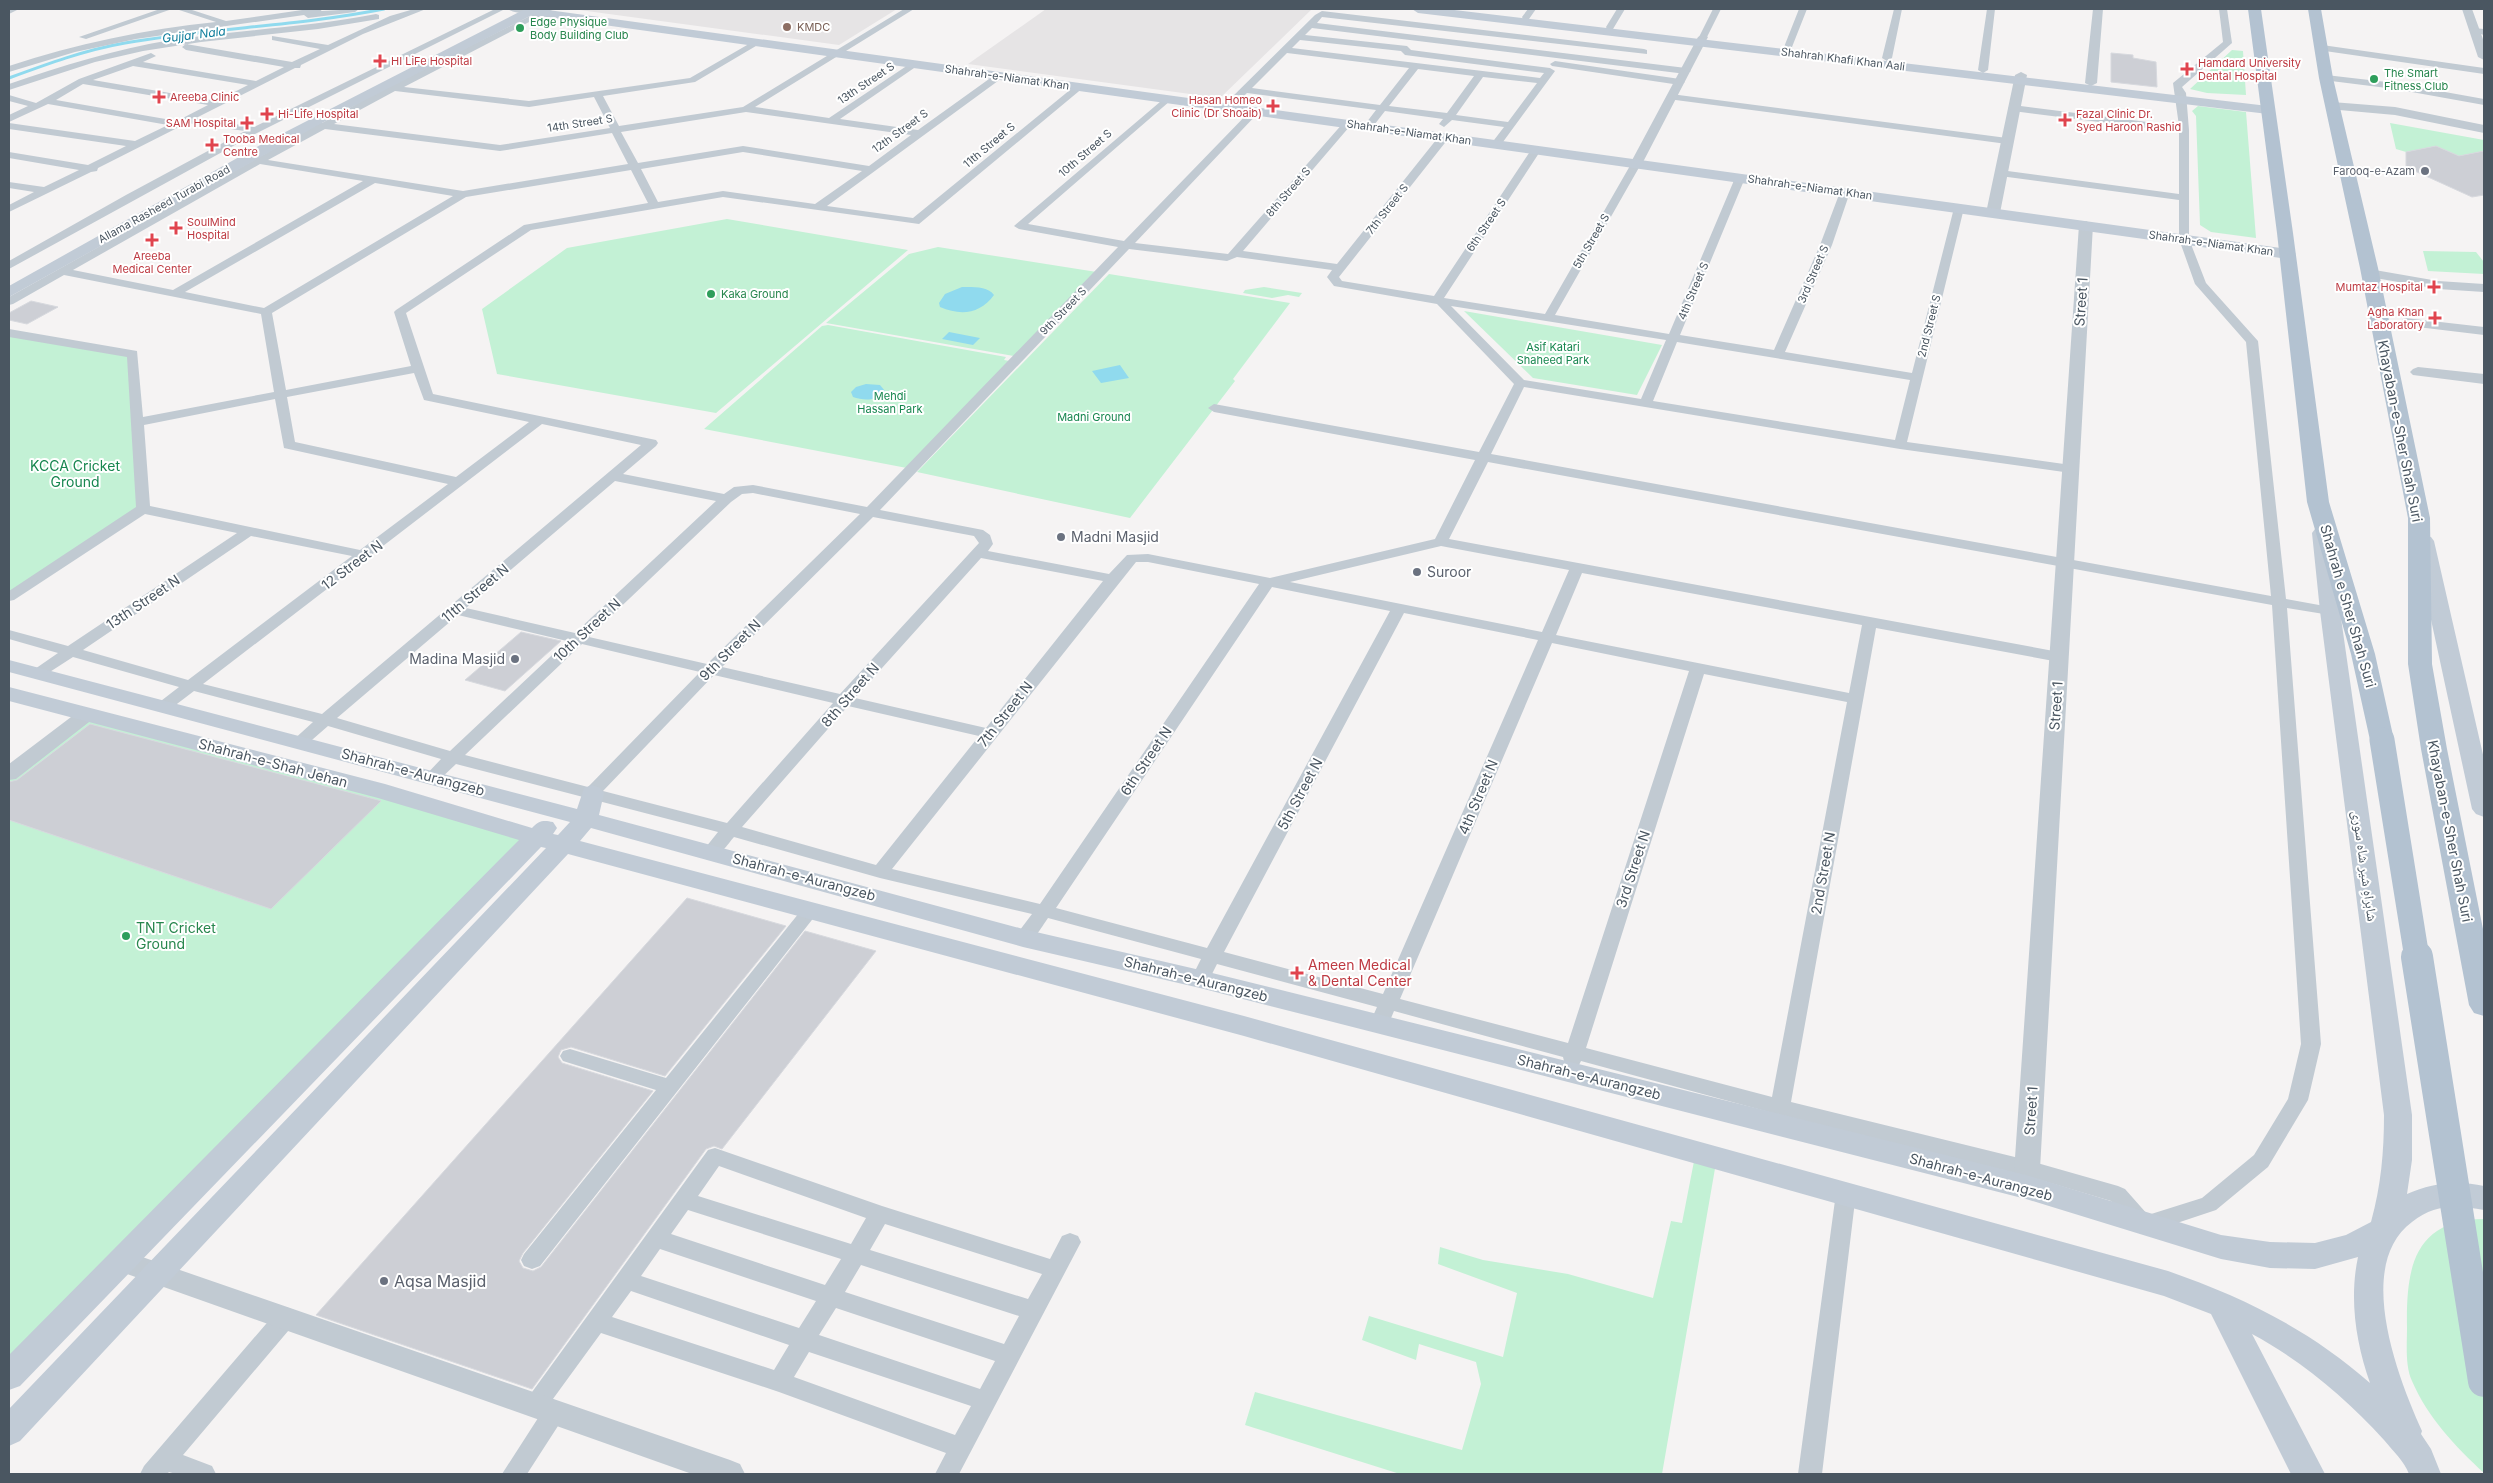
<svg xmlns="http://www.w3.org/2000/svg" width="2493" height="1483" viewBox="0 0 2493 1483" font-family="Inter,'Noto Naskh Arabic',sans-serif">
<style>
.education{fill:#e6e4e5}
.green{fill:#c3f1d5}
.water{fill:#90daee}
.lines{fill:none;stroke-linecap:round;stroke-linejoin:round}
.stream{stroke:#90daee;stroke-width:3}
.building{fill:#cdcfd5;stroke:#d7d9de}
.minor{fill:#c1cad2;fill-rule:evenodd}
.tertiary{fill:#c1cad2;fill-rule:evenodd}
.secondary{fill:#c1cbd6;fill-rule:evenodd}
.primary{fill:#b3c2d1;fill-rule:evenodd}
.primary-bridge-far1{stroke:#b3c2d1;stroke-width:25}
.primary-bridge{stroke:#b3c2d1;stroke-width:32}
.education-dot{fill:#8d6e63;stroke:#fff;stroke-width:2}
.leisure-dot{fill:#2e9e5b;stroke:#fff;stroke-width:2}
.health-dot{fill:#e0444e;stroke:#fff;stroke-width:2}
.worship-dot{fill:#6b7280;stroke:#fff;stroke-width:2}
.labels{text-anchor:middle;stroke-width:4;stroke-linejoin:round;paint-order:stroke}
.far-leisure-label{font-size:11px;fill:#27864d;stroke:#fff;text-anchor:start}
.far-education-label{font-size:11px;fill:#785e54;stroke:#fff;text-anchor:start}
.far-street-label{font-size:11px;fill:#4a5661;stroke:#fff}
.far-health-label{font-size:11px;fill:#be3a42;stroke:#fff;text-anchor:start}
.far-worship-label{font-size:11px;fill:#5b616d;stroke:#fff;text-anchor:end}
.far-park-label{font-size:11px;fill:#17864f;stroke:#fff}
.far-water-label{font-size:12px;font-style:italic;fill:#0c7c9b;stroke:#fff}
.street-label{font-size:14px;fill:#4a5661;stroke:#fff}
.park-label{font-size:14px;fill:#17864f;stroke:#fff}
.worship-label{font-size:14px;fill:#5b616d;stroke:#fff;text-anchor:start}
.leisure-label{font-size:14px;fill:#27864d;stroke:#fff;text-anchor:start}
.health-label{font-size:14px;fill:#be3a42;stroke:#fff;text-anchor:start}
.near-worship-label{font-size:16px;fill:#5b616d;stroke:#fff;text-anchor:start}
</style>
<rect width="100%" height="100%" fill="#f5f3f3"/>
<path class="education" d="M572,9H897L839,45Z
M1046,9H1312L1220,98L968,64Z"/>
<path class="green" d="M2232,50L2243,51L2246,95L2207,93L2190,89Z
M2198,106L2246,112L2256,238L2211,232L2200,225L2196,116L2192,111Z
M2390,123L2484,140V151L2459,156L2436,146L2406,152L2396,149Z
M727,219L908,250L716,413L497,374L482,309L567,248Z
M938,247L1103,273L1020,357L826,323L909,254Z
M2423,251L2476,252L2484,262V274L2428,271Z
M1109,274L1290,303L1233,379L1235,381L1130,518L917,472Z
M1264,287L1302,293L1299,297L1288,295L1272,298L1243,293L1245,290Z
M1464,311L1662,345L1637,395L1533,378Z
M828,325L1006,357L1004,360L1015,362L912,469L704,429L822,326Z
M9,336L133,354L143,509L9,594Z
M92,713L537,836L9,1383V776Z
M1696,1151L1717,1157L1662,1474H1400L1245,1425L1255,1392L1462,1450L1481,1384L1476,1362L1419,1344L1416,1360L1362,1340L1369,1316L1503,1357L1517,1293L1438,1264L1440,1247L1483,1260L1568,1274L1653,1298L1671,1221L1682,1223Z
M2484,1219V1473C2455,1446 2428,1418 2412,1381C2405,1366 2407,1344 2407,1328C2406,1269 2413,1220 2484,1219Z"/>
<path class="water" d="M962,287C972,287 988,286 994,295C980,314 961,316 940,307L939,303L945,294Z
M949,332L980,338L973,345L942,339Z
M1120,365L1129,378L1101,383L1092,371Z
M866,384L880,385L885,391C878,401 864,401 853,397L851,392L856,387Z"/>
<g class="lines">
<path class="stream" d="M9,78C47,64 85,50 125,43C211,28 298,26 384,9"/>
</g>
<path class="building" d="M2111,53L2133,55V58L2156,62L2157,87L2111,82Z
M2436,146L2459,156L2484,151V195L2472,197L2406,167V152Z
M31,301L58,307L27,324L9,320V313Z
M521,632L561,641L505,691L465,680Z
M90,724L378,800L381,801L271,909L9,820V782L17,780Z
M687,898L786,926L665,1076L571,1047L561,1050L558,1057L562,1063L653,1091L523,1253L519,1261L523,1268L533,1271L541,1267L805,931L876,951L722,1149L714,1146L706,1149L532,1389L316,1315Z"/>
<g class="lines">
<path class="minor" d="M9,9H19L9,14Z
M160,9H172L86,39L79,37Z
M176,9H189L226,21L309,9H322L321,11L359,9L355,12L308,18L304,15L136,39L75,52L9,72V66C76,44 145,29 216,22Z
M414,9H426L363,34L301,65L300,68H295L196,118L254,127L495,9H505L255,134L9,269V261L126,195L245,131L187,123L98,168L97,171L91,172L9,212V205L34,192L9,188V182L44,187L79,170L9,158V152L88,165L126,146L9,129V123L135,141L168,125L48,104L9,122V115L28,106L9,101V95L36,103L79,79L151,53L156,56L143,62L256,81L284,67L186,50L182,47L186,44L292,62L320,49L272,40V36L328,45L390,16ZM133,66L248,85L217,101L93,80ZM83,84L208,105L177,121L56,100Z
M508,9H530L533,11C528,15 513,13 508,9Z
M544,9H554L404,87L529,101L690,78L754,41L761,43L695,82L603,96L619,126L743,107L904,9H914L755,107L829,118L914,61L917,62V66L840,119L918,130L996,74H1002V78L827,206L913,218L1076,85L1084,87L919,224L723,197L531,230L406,313L433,394L656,440L658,443L656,446L623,474L724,494L734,487L753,485L867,507L1118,247L1019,229L1014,226L1167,96L1170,97V101L1028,224L1124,241L1252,109L1255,108L1260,111L1258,113L1135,243L1228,254L1344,122L1347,121L1352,124L1350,126L1243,251L1337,264L1440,135H1448V139L1339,277L1342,281L1434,296L1531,150L1536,147L1541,150L1444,298L1545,314L1631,164L1636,161L1641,164L1555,315L1669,334L1735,178L1740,175L1745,178L1680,335L1774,350L1820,245L1840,192L1845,189L1850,192L1832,245L1785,352L1912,373L1954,208L1955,206H1963L1964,208L1907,442L2071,465L2076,466L2078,469L2076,472L2071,473L1900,449L1524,387L1491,454L2271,596L2246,342L2195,284L2179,239V200L2000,176L1995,173L2000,170L2179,194V132L2013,111L2008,108L2013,105L2179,126L2173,83L2223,42L2219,9H2227L2232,43L2182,87L2186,93L2189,130V239L2206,283L2258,341L2286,599L2330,607L2337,611L2330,615L2287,608L2321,1044L2308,1100L2268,1167L2216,1210L2144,1234L2136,1231L2111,1201L2027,1176L1788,1117L1785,1123L1778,1125L1771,1123L1768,1117L1769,1112L1581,1061L1579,1065L1572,1067L1565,1065L1563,1057L1394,1011L1386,1030L1379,1032L1372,1030L1369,1025L1377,1007L1217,964L1207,984L1200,986L1193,984L1191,979L1201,959L1048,918C1040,929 1032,947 1017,943L1014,938L1032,914L880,878L734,837C726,846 719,860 705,856L702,852L718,832L456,764L438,781H426L424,777L441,759L328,726L305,746H293L291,742L313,722L194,691L169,710H157L155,707L157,704L179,687L73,657L42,677H32L29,674L32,671L58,653L9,639V630L68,646L237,533L145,514L14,600L9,601V591L136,507L127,357L9,337V329L137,351L143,417L274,392L261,314L64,275L13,304L9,305V297L313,127L307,126V122L322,123L389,86ZM395,91L529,107L594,97L610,128L500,145L334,124ZM746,112L911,135L869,166L743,146L638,163L621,132ZM325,129L500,151L612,133L628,164L463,191L268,160ZM743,152L862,171L815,204L723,191L658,202L641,169ZM260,164L363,181L173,290L73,270ZM631,170L648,203L524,225L396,310L394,312L411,366L286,390L272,313L466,197ZM375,183L453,196L264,308L185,292ZM1129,249L1227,261L1237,257L1332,270L1327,277L1334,286L1437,304L1514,384L1479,452L1214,404L1208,408L1214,412L1475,460L1435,539L1270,578L1148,554L1127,555L1109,574L988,551L993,544L990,535L983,530L880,510ZM1451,306L1666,340L1641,399L1524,380ZM1677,342L1910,380L1895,440L1653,401ZM414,373L424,400L529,422L456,477L295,442L287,397ZM275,399L284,448L448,484L360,550L150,506L144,425ZM542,424L641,445L322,714L203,684ZM1488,462L2272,605L2301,1044L2288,1099L2254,1155L2202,1198L2148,1215L2125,1189L2118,1186L2027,1160L1791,1102L1876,628L2059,662L2067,657L2059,652L1449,539ZM615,481L716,501L575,633L466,608ZM753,493L860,514L707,664L589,637L731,502L742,494ZM873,517L974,536L979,543L840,694L722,667ZM251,536L352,556L188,680L83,650ZM1441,546L1569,570L1542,632L1290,582ZM981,558L1103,581L986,728L855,698ZM1136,562H1148L1259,584L1040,904L892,869ZM1582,573L1862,625L1849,693L1556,635ZM1272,587L1390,611L1207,948L1056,908ZM1404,613L1538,640L1383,994L1224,952ZM458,615L567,641L450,751L337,718ZM1552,643L1689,671L1568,1043L1400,999ZM582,644L700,672L588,787L465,755ZM1704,674L1847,702L1772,1097L1586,1048ZM714,675L833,703L727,823L603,791ZM848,706L979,736L876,865L742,827Z
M1528,9H1536L1529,19H1523L1522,17Z
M1617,9H1625L1613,29H1607L1606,27Z
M1713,9H1721L1706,39H1700L1699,37Z
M1799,9H1807L1792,47L1785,49L1784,47Z
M1894,9H1902L1892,58L1887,61L1882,58Z
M1987,9H1995L1988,70L1983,73L1978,70Z
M1322,11L1644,49L1647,50V54L1322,17L1317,23L1686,68L1691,71L1686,74L1312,28L1305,35L1407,46L1411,50L1550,68L1555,71L1500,146L1496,147L1491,144L1504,127L1452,120L1444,127L1439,124L1443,119L1385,111L1371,129L1368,130L1363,127L1376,110L1247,93L1230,109H1224V105L1315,15ZM1300,40L1401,51L1405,55L1544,73L1540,78L1292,48ZM1287,53L1409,68L1380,105L1252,88ZM1418,69L1474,76L1447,113L1389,106ZM1483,77L1537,83L1508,122L1456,115Z
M376,14L379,15V19L318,29L201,42L143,51L95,62L9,90V84C62,66 115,49 171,40C239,30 308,27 376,14Z
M2473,28L2484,29V35L2473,32Z
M1555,61L1680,79L1685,82L1680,85L1552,66L1550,64Z
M2326,75L2395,83L2484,99V105L2395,89L2323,80V76Z
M1671,94L2007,138L2012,141L2007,144L1668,99L1666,97Z
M2405,318L2484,327V335L2401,325L2399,322Z
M809,906L815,908L818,912L815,916L540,1266L532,1269L524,1266L521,1260L524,1254L656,1090L563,1061L560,1056L563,1051L570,1049L666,1078L803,908Z
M715,1148L882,1206L1050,1259L1062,1236L1070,1233L1078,1236L1081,1242L959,1474H935L946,1453L779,1392L601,1333L550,1403L555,1402L563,1405L567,1412L527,1474H502L540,1415L535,1416L527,1413L523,1406L527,1399L708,1150ZM719,1166L866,1218L851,1244L698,1196ZM688,1210L841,1259L825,1285L671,1234ZM885,1224L1042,1274L1028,1299L870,1250ZM660,1249L816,1301L799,1328L641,1276ZM861,1265L1019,1316L1004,1344L845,1292ZM631,1291L789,1345L774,1370L612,1317ZM836,1308L995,1361L980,1389L819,1335ZM809,1352L971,1406L955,1435L794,1377Z
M1846,1184L1853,1187L1856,1193L1822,1474H1798L1836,1193L1839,1187Z
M286,1307L294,1310L297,1317L294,1324L183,1455L212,1466L216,1474H176L169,1472L167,1474H140L144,1466L278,1310Z"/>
<path class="tertiary" d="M2093,9H2103L2097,83L2091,86L2085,83Z
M2462,9H2472L2484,42V60L2478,57Z
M1703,34L1708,37L1642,164L1636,168L1632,167L1630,164L1698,37Z
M2322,45L2484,68V74L2318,50V46Z
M2021,72L2027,75L2000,213L1993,217L1986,213L2015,75Z
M2332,102L2395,107L2484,125V133L2395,115L2328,109V103Z
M2086,221L2093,225L2039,1187L2035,1194L2026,1197L2017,1194L2013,1187L2079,225Z
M2369,269L2438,281L2484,284V292L2438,289L2364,276L2362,273Z
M2418,367L2484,374V384L2413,375L2410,372L2413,369Z
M86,709L93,711L96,715L93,719L16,779L9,780V764L79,711Z
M122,1250L730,1460L740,1464L745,1474H692L113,1269L109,1261L113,1253Z"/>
<path class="secondary" d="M525,9H541L2288,249L2296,254L2288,259L532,15L340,113L9,297V286L264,143Z
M1412,9H1446L2268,106L2275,110L2268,114L1418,13Z
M2322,527L2329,529L2332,533L2340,611L2412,1115V1160L2407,1194C2432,1183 2457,1180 2484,1186V1210C2457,1205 2435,1204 2412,1222C2354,1265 2398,1378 2422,1431L2421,1434L2431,1449L2441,1474H2409C2404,1461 2393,1451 2384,1440C2346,1398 2302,1361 2252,1334L2325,1474H2291L2211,1314L2164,1296L1244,1036L568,854L20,1441L9,1446V1409L546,848L541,847L20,1386L9,1390V1355L519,840L378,798L9,701V687L385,784L532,828C539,820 544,820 553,822L557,828L553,834L558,835L570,822L9,672V660L577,809L584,788L592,785L600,788L604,793L599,815L1023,929L1200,970L2026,1175L2221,1235L2270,1242L2315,1243L2346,1235L2371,1222C2381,1186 2384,1152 2384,1115L2320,611L2312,533L2315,529ZM591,828L1023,947L1200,988L2026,1199L2221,1259L2270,1268L2315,1269L2358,1257C2349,1299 2356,1343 2370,1383C2310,1330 2243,1297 2168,1271L1244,1016L580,841Z
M2424,535L2431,537L2434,541L2484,759V817L2476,814L2472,809L2414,541L2417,537Z"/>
<path class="primary" d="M2248,9H2261L2293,233L2329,502L2375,654L2394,740L2391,746L2382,748L2373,746L2370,740L2351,654L2307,502L2277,233Z
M2308,9H2321L2333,78L2378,268L2430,518L2432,664L2447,749L2484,934V1016L2474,1013L2469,1005L2421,749L2408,664V518L2360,268L2319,78Z"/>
<path class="primary-bridge-far1" d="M2382,740L2417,958"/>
<path class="primary-bridge" d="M2417,957L2484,1381"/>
</g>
<circle class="education-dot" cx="787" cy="27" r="5"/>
<g class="leisure-dot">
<circle cx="520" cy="28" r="5"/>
<circle cx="2374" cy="79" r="5"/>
<circle cx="711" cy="294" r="5"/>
<circle cx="126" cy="936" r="5"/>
</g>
<g class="health-dot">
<path d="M377.5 53.5h5v5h5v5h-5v5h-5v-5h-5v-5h5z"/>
<path d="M2184.5 61.5h5v5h5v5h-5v5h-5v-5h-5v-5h5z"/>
<path d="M156.5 89.5h5v5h5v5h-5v5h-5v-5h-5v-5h5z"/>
<path d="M1270.5 98.5h5v5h5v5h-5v5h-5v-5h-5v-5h5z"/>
<path d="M264.5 106.5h5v5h5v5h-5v5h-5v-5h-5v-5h5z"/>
<path d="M2062.5 112.5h5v5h5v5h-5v5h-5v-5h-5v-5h5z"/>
<path d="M244.5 115.5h5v5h5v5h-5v5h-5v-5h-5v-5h5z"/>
<path d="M209.5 137.5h5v5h5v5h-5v5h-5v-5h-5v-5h5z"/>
<path d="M173.5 220.5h5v5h5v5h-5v5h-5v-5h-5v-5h5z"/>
<path d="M149.5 232.5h5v5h5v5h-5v5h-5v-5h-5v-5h5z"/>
<path d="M2431.5 279.5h5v5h5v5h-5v5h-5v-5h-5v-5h5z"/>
<path d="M2432.5 310.5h5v5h5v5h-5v5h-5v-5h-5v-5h5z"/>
<path d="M1294.5 965.5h5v5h5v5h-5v5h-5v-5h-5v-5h5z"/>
</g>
<g class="worship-dot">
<circle cx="2425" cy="171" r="5"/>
<circle cx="1061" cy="537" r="5"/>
<circle cx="1417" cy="572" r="5"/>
<circle cx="515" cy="659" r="5"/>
<circle cx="384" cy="1281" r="5"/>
</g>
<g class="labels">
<g class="far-leisure-label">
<text x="530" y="26">Edge Physique<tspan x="530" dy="13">Body Building Club</tspan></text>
<text x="2384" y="77">The Smart<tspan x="2384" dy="13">Fitness Club</tspan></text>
<text x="721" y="298">Kaka Ground</text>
</g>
<g class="far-education-label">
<text x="797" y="31">KMDC</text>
</g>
<g class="far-street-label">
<text transform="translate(1843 59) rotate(7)" y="4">Shahrah Khafi Khan Aali</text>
<text transform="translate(1007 77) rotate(8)" y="4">Shahrah-e-Niamat Khan</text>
<text transform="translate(866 83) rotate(-34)" y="4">13th Street S</text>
<text transform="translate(580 123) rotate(-9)" y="4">14th Street S</text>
<text transform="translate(900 131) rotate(-36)" y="4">12th Street S</text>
<text transform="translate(1409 132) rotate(8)" y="4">Shahrah-e-Niamat Khan</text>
<text transform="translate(989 145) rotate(-40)" y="4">11th Street S</text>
<text transform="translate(1085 153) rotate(-41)" y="4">10th Street S</text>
<text transform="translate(1810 187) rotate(8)" y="4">Shahrah-e-Niamat Khan</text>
<text transform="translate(1288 192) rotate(-49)" y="4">8th Street S</text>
<text transform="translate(164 204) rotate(-29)" y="4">Allama Rasheed Turabi Road</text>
<text transform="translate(1387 209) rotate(-52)" y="4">7th Street S</text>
<text transform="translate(1486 225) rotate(-56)" y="4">6th Street S</text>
<text transform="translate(1591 241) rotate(-60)" y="4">5th Street S</text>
<text transform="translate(2211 243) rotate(8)" y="4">Shahrah-e-Niamat Khan</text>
<text transform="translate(1813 274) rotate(-67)" y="4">3rd Street S</text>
<text transform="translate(1693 291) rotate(-67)" y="4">4th Street S</text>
<text transform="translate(1063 311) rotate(-46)" y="4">9th Street S</text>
<text transform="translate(1929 326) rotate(-76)" y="4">2nd Street S</text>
</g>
<g class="far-health-label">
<text x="391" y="65">HI LiFe Hospital</text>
<text x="2198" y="67">Hamdard University<tspan x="2198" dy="13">Dental Hospital</tspan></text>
<text x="170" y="101">Areeba Clinic</text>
<text x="1262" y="104" text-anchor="end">Hasan Homeo<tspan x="1262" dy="13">Clinic (Dr Shoaib)</tspan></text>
<text x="278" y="118">Hi-Life Hospital</text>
<text x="2076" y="118">Fazal Clinic Dr.<tspan x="2076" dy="13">Syed Haroon Rashid</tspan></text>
<text x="236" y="127" text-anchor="end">SAM Hospital</text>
<text x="223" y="143">Tooba Medical<tspan x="223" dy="13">Centre</tspan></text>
<text x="187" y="226">SoulMind<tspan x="187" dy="13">Hospital</tspan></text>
<text x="152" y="260" text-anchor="middle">Areeba<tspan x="152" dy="13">Medical Center</tspan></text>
<text x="2423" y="291" text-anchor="end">Mumtaz Hospital</text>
<text x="2424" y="316" text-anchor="end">Agha Khan<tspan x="2424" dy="13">Laboratory</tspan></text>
</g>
<g class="far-worship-label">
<text x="2415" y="175">Farooq-e-Azam</text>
</g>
<g class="far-park-label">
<text x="1553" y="351">Asif Katari<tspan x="1553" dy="13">Shaheed Park</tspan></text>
<text x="890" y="400">Mehdi<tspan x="890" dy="13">Hassan Park</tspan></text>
<text x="1094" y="421">Madni Ground</text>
</g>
<g class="far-water-label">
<text transform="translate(194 35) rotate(-7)" y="4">Gujjar Nala</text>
</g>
<g class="street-label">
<text transform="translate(2081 302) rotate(-86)" y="5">Street 1</text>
<text transform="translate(2400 431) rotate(79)" y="5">Khayaban-e-Sher Shah Suri</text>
<text transform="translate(352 565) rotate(-37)" y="5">12 Street N</text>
<text transform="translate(475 593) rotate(-40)" y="5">11th Street N</text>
<text transform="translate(143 602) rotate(-34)" y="5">13th Street N</text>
<text transform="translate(2348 606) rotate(74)" y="5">Shahrah e Sher Shah Suri</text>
<text transform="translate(587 630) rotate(-43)" y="5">10th Street N</text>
<text transform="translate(730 650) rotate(-45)" y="5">9th Street N</text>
<text transform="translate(850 695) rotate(-49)" y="5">8th Street N</text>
<text transform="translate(2056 706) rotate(-86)" y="5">Street 1</text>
<text transform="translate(1005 714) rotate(-52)" y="5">7th Street N</text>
<text transform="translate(1146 761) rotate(-56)" y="5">6th Street N</text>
<text transform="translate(273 763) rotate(15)" y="5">Shahrah-e-Shah Jehan</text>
<text transform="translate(413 772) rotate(15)" y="5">Shahrah-e-Aurangzeb</text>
<text transform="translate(1300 794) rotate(-62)" y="5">5th Street N</text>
<text transform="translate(1478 797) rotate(-67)" y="5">4th Street N</text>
<text transform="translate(2450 831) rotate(79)" y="5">Khayaban-e-Sher Shah Suri</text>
<text transform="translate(2365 866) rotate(82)" y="5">شاہراہِ شیر شاہ سوری</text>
<text transform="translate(1633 869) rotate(-72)" y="5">3rd Street N</text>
<text transform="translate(1823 873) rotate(-80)" y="5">2nd Street N</text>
<text transform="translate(804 877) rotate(15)" y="5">Shahrah-e-Aurangzeb</text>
<text transform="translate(1196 979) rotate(14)" y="5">Shahrah-e-Aurangzeb</text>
<text transform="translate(1589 1077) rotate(14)" y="5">Shahrah-e-Aurangzeb</text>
<text transform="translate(2031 1111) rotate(-86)" y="5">Street 1</text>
<text transform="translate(1981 1177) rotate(15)" y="5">Shahrah-e-Aurangzeb</text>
</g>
<g class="park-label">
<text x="75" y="471">KCCA Cricket<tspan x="75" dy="16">Ground</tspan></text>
</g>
<g class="worship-label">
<text x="1071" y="542">Madni Masjid</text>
<text x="1427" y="577">Suroor</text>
<text x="505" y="664" text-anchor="end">Madina Masjid</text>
</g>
<g class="leisure-label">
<text x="136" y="933">TNT Cricket<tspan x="136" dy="16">Ground</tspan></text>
</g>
<g class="health-label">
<text x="1308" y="970">Ameen Medical<tspan x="1308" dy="16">&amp; Dental Center</tspan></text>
</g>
<g class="near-worship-label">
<text x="394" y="1287">Aqsa Masjid</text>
</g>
</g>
<rect width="2493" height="1483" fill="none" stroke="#4a5661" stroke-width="20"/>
</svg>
